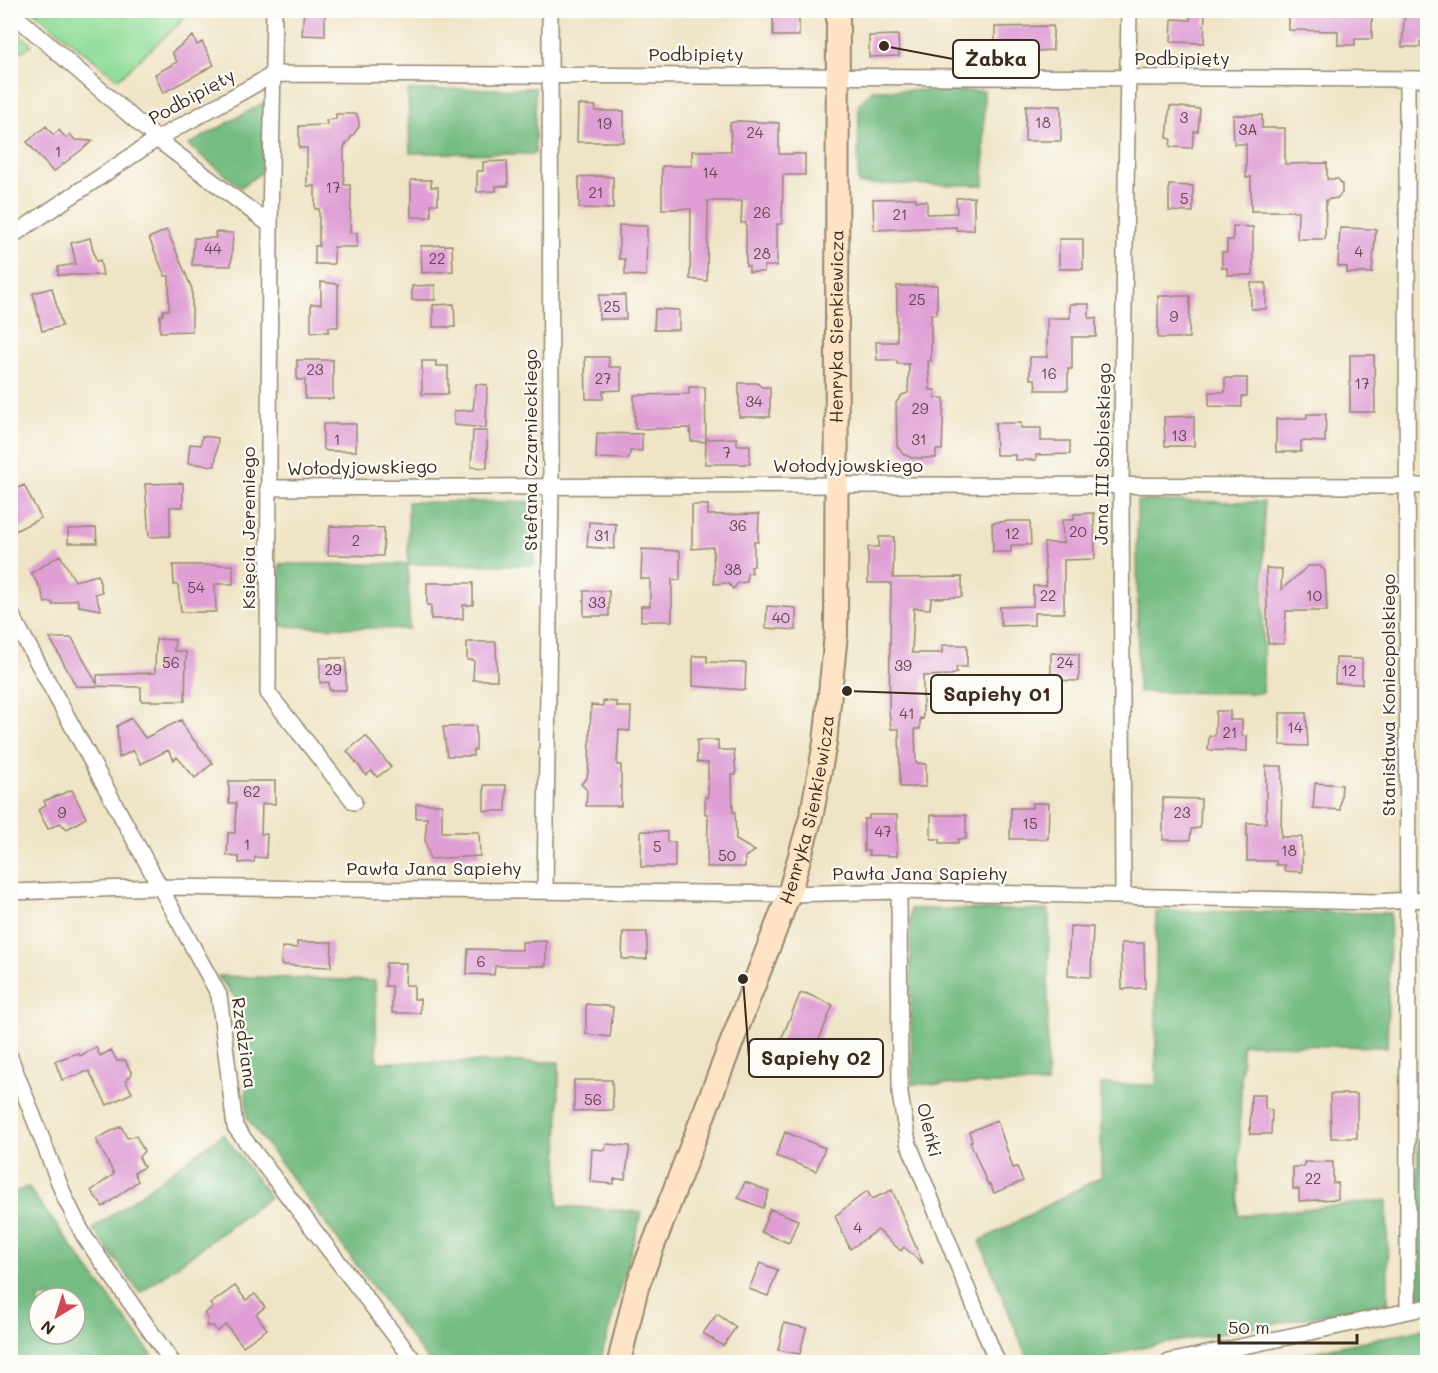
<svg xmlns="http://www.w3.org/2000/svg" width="1438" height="1373" viewBox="0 0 1438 1373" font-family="Mali,sans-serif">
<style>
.green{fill:#92dd9a;stroke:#66845c;stroke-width:1.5}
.forest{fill:#75bc82;stroke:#587350;stroke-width:1.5;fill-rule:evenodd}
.building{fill:#df9fd5}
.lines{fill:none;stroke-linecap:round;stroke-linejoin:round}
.street-casing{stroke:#958772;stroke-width:18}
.secondary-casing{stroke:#958772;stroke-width:26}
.street{stroke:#fff;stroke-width:15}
.secondary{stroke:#fee4c5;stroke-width:22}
.labels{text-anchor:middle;stroke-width:4.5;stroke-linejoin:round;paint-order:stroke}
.number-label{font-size:15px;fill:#64474c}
.street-label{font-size:18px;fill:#3b2a1e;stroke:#fdfcf7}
.leader{fill:none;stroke:#3b2a1e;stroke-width:2}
.callout-dot{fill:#3b2a1e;stroke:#fdfcf7;stroke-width:2}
.callout{fill:#fdfcf7;stroke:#3b2a1e;stroke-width:2}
.callout-label{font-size:20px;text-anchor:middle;font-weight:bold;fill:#3b2a1e}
</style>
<rect width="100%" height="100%" fill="#fdfcf7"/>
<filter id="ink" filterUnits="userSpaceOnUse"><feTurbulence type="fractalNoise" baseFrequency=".0167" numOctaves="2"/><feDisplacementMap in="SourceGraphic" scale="12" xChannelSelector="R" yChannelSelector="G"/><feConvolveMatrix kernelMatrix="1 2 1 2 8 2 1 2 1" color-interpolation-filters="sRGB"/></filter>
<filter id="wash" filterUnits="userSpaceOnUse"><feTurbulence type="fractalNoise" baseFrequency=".008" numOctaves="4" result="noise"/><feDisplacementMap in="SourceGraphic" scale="24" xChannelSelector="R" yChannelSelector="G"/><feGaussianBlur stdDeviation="1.35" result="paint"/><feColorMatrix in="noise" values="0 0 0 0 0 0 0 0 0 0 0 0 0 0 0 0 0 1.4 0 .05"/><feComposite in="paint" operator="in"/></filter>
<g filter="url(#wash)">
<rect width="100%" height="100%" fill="#efe4c6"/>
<path class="green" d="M174,10L185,18L118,79L33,11Z
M11,27L32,45L11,57H10Z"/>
<path class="forest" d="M535,88V154L410,153L408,90Z
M873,90L984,91V185L858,184L859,104Z
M265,102L263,171L241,187L188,145Z
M1137,501L1264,502L1263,693L1138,692Z
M408,502H534V565L408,564L409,629L280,626V564H408Z
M910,909L1049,910L1047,1084H912Z
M1156,911L1390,913L1387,1047L1242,1044L1238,1216L1387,1200L1388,1303L1129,1350L1097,1362H1029L980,1241L1101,1177V1084L1156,1085Z
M218,976L375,981L377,1062H559L558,1206L642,1212L600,1362H429L247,1118L242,1006Z
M223,1134L270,1197L140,1293L93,1229Z
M1418,1139H1428L1427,1296L1419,1297Z
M28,1187L157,1362H11V1193ZM39,1298H75V1334H39Z
M1427,1328V1362H1264Z"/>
<g id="blocks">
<path class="building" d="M304,10L325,11V36L302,35Z
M773,10H799V36H773Z
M1190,10H1205L1204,43L1171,42L1172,19L1190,20Z
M1289,10H1372V39H1355V45H1338V31L1289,30Z
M1405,10H1428V42H1420V47H1402Z
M1053,26V50L995,54V27Z
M898,35L899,56L869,57V36Z
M193,36L197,45L202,42L214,65L163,93L155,74L177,62L172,52Z
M578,105L596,106L595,111H624V142H577Z
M1026,105L1061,106V141H1025Z
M1170,106L1200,109L1198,131H1194L1192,148L1170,147L1171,139L1167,138Z
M336,114H357L359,123V127L344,147V185H350L351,194L350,233H357V247H334V264H315V246H319V209H315V186H307V148H299V126L327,125L326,120L336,119Z
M1233,115H1262V128H1285V164L1327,163V179H1338L1342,184V193L1337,198L1326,200L1325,239H1297L1298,211H1251V177L1246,178V144H1234Z
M738,121L779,123V154H805V175H783L782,224H777V266H764V272H749V266H746V223H741L742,201H708L707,281L690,279L691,209H662V166H692V151H731L730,123Z
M46,126L53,135L59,130L66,138L70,134L75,140L93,141L53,172L27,142Z
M507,161L508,186H496V191L477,192V171H483V162Z
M599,176L613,177V209L579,208V177Z
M411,180H431V187H438V204H431V217H411Z
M1169,185L1193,186V212L1169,211Z
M974,197V230H956V227L874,230L873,199L916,198V201H927V214L957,213L956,198Z
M619,225L647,226L646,276L625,275V259H619Z
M1233,226L1253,227V275H1227V268H1222V252H1227V240H1233Z
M1340,228L1376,229L1372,273H1347V267L1338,266Z
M167,230L192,289V331L160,332V315H163V310H169V276H165L149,238Z
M215,232L233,233L231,266L192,265L194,238H216Z
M90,238L96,261L100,260L103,275H58V267L76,264L71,243Z
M1059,239H1083V269H1059Z
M452,245L453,271L422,273L421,246Z
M321,282L338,284V327H329V332H311V304H321Z
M1251,283H1266V309H1251Z
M435,285V300H412V286Z
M937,285V314H931V361H928L930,390H935V398H944L942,450H936V458H912L903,454L897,446L896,403L902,395L908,393L909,364H897V361L893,360H877L876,342H897V286Z
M52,288L62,326L42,331L33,293Z
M599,295H625L626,319H599Z
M1158,296H1190L1189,338H1158Z
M454,304L455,327H433V305Z
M1070,304H1089V318H1096V337H1072V369H1068V390H1036L1035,379H1030V357H1047V318H1070Z
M655,309L679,310V330H654Z
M1350,355H1374L1375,412H1350Z
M585,357H609V367H621V390L603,391V399H586Z
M297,360H333V399H305V380H297Z
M422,361H436V366H448V394H422Z
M1225,378H1247V396H1242V407L1209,406V392H1225Z
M739,383H757L762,387H770V417H739Z
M476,384L487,385L486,428L454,425V411L473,410Z
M689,387H705L706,442V439L737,438V445H750V464H705L706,442L691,441L690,428L635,429L634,395L689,394Z
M1307,414H1326L1325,442L1301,441V452H1276V419L1307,418Z
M1194,416V446H1165L1164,417Z
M995,423H1021V428H1041V441H1070V454L1036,455V460H1015V455H996Z
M323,424H356V451H327L323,448Z
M473,431H487V468L471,467Z
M597,433L642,434V451H630L629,459L596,458Z
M202,436L218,438L215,466L188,463L190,444L201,445Z
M183,483V507H170V536L149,537L145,484Z
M24,485L41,518L15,531L10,521V492Z
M692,505H708V515L759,514L758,542H754V566L751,567L752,573H747V582L738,583L733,589L728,583L714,584L713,547L692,549Z
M1094,513L1095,559L1064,560V613H1034V625L1001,626L1000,607L1033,606V586H1046L1044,543H1063L1062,520H1074V514Z
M1009,521H1030L1031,545H1011V552H993L992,523Z
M589,522L616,524L614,549L587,547Z
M330,526L384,528L383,556L328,555Z
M96,528L97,543H68V529Z
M879,537H894L893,578L962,577V597L931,598L930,609L914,608L912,653H942V645H967V667H956L957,673L951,675L923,676V719L920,718V729H915L916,763L926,764V787H900L899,729H891L889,710L891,583H868V547H879Z
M642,549L680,551V580L672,579V621H641V606H650V579H641Z
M60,555L75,581L98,575L102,592L95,594L101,610L79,606L77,599L53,605L52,602L45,603L41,589L31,573Z
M173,565H233V584H215L216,612H181L178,585H174Z
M1308,566H1320L1325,571L1327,611H1286L1284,644L1268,643L1266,568L1282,569L1281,590Z
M427,583H473V605H463V619H431V605H427Z
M584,591H609V616H584Z
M767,606L796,608V630L766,628Z
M50,638H72L97,684V675L155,673L156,639L175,640L174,651L186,652L185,701H141V687L76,686Z
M467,642H496L497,680H473L474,660H467Z
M1051,653L1079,654V681L1051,680Z
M693,656H707V662L746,663L745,690L693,686Z
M320,658H346V690H329V682L320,683Z
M1336,658L1362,659V684L1335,683Z
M603,701L617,702V707H631L630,731L619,730L617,765H621V806H586L587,790L581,784L587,778L589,765L591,705L603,706Z
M1216,711H1230V720H1242V736H1247V751L1208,750L1209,736H1215Z
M1280,713H1306L1308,746L1280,745Z
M131,718L145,738L181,720L188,733L213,763L195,778L177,757L174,760L168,750L141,764L133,750L119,758L117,726Z
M476,726V750H473V756H447L443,727Z
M366,736L391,767L377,777L372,771L366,775L347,751Z
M697,740H718V750H734L736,775H732L733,812H735L736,840L755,851L745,857V867H707L708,814H705V797H708V763L697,762Z
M1266,766H1282L1281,837H1302V872L1284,871L1285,865H1276V861H1247V823H1266Z
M229,781H275V804H262L261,834H267L266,858L255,857L254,862L239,863V857L227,856L228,833H235L236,803H229Z
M1315,783L1342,785L1340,810L1313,808Z
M484,785H506V811H484Z
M72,790L86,818L67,829L60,823L48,829L38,810L46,805L44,801Z
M1163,798L1201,799L1200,828L1191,829L1190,840H1163Z
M1032,803H1049L1048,839H1010L1011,808H1032Z
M416,804H442V832H479L480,856L430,859L425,840L427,818H416Z
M869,815H897V856L869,855V851H864V819H869Z
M931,815H966V839H958V843H940V839H931Z
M641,831L667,832V842H675V867H641Z
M1070,926L1093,927L1091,977L1068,976Z
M623,932H647V959H622Z
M546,941V966H495L494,975L467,974L468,949L522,950V942Z
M297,942H332L331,967L281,965L282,947L297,948Z
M1121,943H1144L1145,988L1122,989Z
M386,963H406L405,985H414V999H420V1013H392V986H385Z
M805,993L833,1005L818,1042L853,1057L846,1072L812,1057L809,1064L778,1047L800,994Z
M586,1004L613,1007L610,1037L586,1034Z
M96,1047L100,1056L111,1050L117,1061L125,1060L132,1074L126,1081L132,1093L107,1105L89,1071L62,1080L55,1061L78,1053L80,1056Z
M574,1080H612L613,1110L574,1111Z
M1330,1094H1357V1138H1331Z
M1251,1095H1265V1109L1272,1110L1271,1134H1250Z
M997,1120L1013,1168L1017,1167L1023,1181L994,1193L990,1184L988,1185L970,1142L972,1141L969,1132Z
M121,1126L127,1138L136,1136L144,1151L139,1157L144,1167L134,1173L138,1181L103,1207L91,1191L114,1174L96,1139Z
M785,1132L825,1148L816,1171L776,1156Z
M606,1144L630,1146L625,1179H614V1184L590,1182L592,1149L605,1150Z
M1304,1162H1333V1183H1338V1199L1299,1201V1189H1293V1167H1304Z
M745,1182L769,1191L763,1208L738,1198Z
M892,1190L912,1238L923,1264L904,1247L901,1251L878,1230L850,1249L835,1216L867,1191L872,1199Z
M770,1209L798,1220L789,1243L761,1232Z
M760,1263L778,1270L768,1296L749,1289Z
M235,1286L246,1300L255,1294L265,1307L256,1314L267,1329L243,1346L226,1325L217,1331L213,1326H206L208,1319L204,1314L213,1307L210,1304Z
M717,1314L736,1327L723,1346L703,1333Z
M784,1323L806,1328L800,1354L778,1350Z"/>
</g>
</g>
<g filter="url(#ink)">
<use href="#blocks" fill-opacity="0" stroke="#958772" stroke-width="1.5"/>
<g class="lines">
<g class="street-casing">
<path id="street" d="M274,10L270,225L268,693L354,802
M10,11L157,139L270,225
M1407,79L1408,1310
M10,237L157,139L274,74L1428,79
M268,488L836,485L1428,486
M10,612L219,995L235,1127L415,1362
M545,890L551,486L550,10
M899,891L900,1094L908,1142L997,1362
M10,892L160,887L789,894L899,891L1377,902L1428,899
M1123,897L1121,486L1129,10
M10,1057L65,1198L84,1236L172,1362
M1169,1362L1428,1307"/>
</g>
<g class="secondary-casing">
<g id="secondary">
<path id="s1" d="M619,1362L637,1287L789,894L812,813L825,743L836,634L838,10"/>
</g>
</g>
<use href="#street" class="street"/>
<use href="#secondary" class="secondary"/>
</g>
</g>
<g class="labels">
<g class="number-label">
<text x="1184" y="123">3</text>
<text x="1043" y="128">18</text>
<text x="604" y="129">19</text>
<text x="1248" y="135">3A</text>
<text x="755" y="138">24</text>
<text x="58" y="157">1</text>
<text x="710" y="178">14</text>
<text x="333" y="193">17</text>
<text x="596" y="198">21</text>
<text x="1184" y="204">5</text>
<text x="762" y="218">26</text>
<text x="900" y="220">21</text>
<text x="213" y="254">44</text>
<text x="1359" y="257">4</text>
<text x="762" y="259">28</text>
<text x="437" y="264">22</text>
<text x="917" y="305">25</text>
<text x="612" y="312">25</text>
<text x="1174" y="322">9</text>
<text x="315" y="375">23</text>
<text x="1049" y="379">16</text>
<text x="603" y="384">27</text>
<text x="1362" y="389">17</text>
<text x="754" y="407">34</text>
<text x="920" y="414">29</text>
<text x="1179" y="441">13</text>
<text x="337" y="445">1</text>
<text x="919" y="445">31</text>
<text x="727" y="458">7</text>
<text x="738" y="531">36</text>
<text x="1078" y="537">20</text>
<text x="1012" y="539">12</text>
<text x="602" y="541">31</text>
<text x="356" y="546">2</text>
<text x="733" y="575">38</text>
<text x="196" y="593">54</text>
<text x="1048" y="601">22</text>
<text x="1314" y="601">10</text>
<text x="597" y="608">33</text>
<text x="781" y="623">40</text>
<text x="171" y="668">56</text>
<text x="1065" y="668">24</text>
<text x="903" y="671">39</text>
<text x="333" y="675">29</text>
<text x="1349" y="676">12</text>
<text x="907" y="719">41</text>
<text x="1295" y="733">14</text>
<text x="1230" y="738">21</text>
<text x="252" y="797">62</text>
<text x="62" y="818">9</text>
<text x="1182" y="818">23</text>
<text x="1030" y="829">15</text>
<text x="883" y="837">47</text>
<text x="247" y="850">1</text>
<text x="657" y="852">5</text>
<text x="1289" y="856">18</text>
<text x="727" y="861">50</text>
<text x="481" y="967">6</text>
<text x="593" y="1105">56</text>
<text x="1313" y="1184">22</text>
<text x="858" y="1233">4</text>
</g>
<g class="street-label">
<text x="696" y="61">Podbipięty</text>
<text x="1182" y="65">Podbipięty</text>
<text transform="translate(192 97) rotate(-29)" y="6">Podbipięty</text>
<text dy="6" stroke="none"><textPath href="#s1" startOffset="1071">Henryka Sienkiewicza</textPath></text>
<text transform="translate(531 450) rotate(-90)" y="6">Stefana Czarnieckiego</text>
<text transform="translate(1103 454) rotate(-89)" y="6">Jana III Sobieskiego</text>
<text x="848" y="472">Wołodyjowskiego</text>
<text transform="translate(362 468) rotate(-1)" y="6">Wołodyjowskiego</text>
<text transform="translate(249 528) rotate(-90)" y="6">Księcia Jeremiego</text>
<text transform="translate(1389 695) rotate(-90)" y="6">Stanisława Koniecpolskiego</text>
<text dy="6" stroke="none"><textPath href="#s1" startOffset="585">Henryka Sienkiewicza</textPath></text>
<text x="434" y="875">Pawła Jana Sapiehy</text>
<text x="920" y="880">Pawła Jana Sapiehy</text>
<text transform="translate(244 1043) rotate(82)" y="6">Rzędziana</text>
<text transform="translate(929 1130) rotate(76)" y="6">Oleńki</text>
</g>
</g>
<path class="leader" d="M884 46L953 59M847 691L931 694M743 979L749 1058"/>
<g class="callout-dot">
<circle cx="884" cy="46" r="6"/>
<circle cx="847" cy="691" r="6"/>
<circle cx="743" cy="979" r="6"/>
</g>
<g class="callout">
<rect x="953" y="40" width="86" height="38" rx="6"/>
<rect x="931" y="675" width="131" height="38" rx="6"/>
<rect x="749" y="1039" width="134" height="38" rx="6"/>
</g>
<g class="callout-label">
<text x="996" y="66">Żabka</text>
<text x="997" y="701">Sapiehy 01</text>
<text x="816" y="1065">Sapiehy 02</text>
</g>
<rect width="1438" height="1373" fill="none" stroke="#fdfcf7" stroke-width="36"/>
<g transform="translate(57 1316) rotate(218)"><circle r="28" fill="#fdfcf7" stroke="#afa8a0" stroke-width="1.5"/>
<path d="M0-4.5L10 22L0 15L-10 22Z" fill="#d1495b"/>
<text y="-9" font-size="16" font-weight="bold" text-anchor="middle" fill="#3b2a1e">N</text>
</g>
<path d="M1219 1334v9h138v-9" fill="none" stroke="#3b2a1e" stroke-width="3"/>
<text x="1228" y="1334" font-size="18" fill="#3b2a1e" stroke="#fdfcf7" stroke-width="4.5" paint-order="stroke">50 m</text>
</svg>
